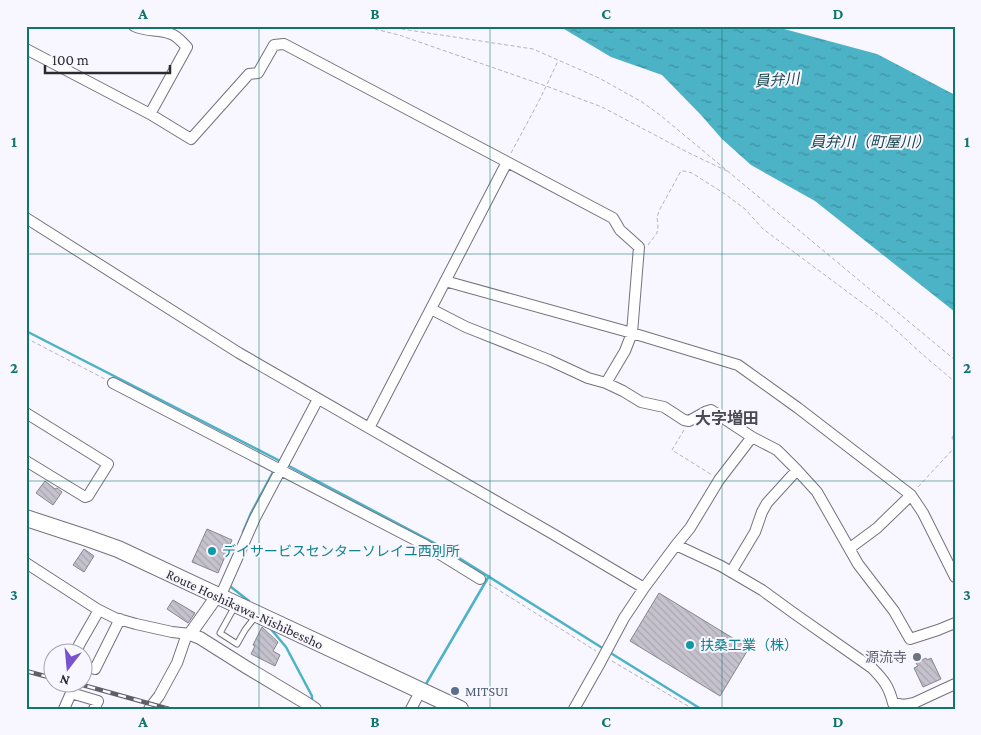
<svg xmlns="http://www.w3.org/2000/svg" width="981" height="735" viewBox="0 0 981 735" font-family="'Crimson Pro','Noto Sans JP',serif">
<style>
.water{fill:url(#water-ripples)}
.lines{fill:none;stroke-linecap:round;stroke-linejoin:round}
.stream{stroke:#4cb2c6;stroke-width:2.5}
.building{fill:url(#building-back-hatch);stroke:#87858f}
.service-casing{stroke:#74727c;stroke-width:7}
.minor-casing{stroke:#74727c;stroke-width:12}
.tertiary-casing{stroke:#74727c;stroke-width:14}
.primary-casing{stroke:#74727c;stroke-width:18}
.path{stroke:#b4b2ba;stroke-width:1;stroke-dasharray:4 2.5;stroke-linecap:butt}
.service{stroke:#fff;stroke-width:5}
.minor{stroke:#fff;stroke-width:10}
.tertiary{stroke:#fff;stroke-width:12}
.primary{stroke:#fff;stroke-width:16}
.rail-casing{stroke:#605f64;stroke-width:4.5}
.rail{stroke:#f8f6ff;stroke-width:2.5;stroke-dasharray:8;stroke-linecap:butt}
.grid{fill:none;stroke:#0f766e;stroke-width:1;stroke-opacity:0.55}
.culture-dot{fill:#0f9aa8;stroke:#f8f6ff;stroke-width:2}
.worship-dot{fill:#6b7280;stroke:#f8f6ff;stroke-width:2}
.service-dot{fill:#5c6f8a;stroke:#f8f6ff;stroke-width:2}
.labels{text-anchor:middle;stroke-width:4;stroke-linejoin:round;paint-order:stroke}
.culture-label{font-size:14px;fill:#0d838f;stroke:#f8f6ff;text-anchor:start}
.street-label{font-size:14px;fill:#2c2b2f;stroke:#f8f6ff}
.worship-label{font-size:14px;fill:#5b616d;stroke:#f8f6ff;text-anchor:end}
.service-label{font-size:14px;fill:#4e5e75;stroke:#f8f6ff;text-anchor:start}
.water-label{font-size:15px;font-style:italic;fill:#19474f;stroke:#f8f6ff}
.quarter-label{font-size:16px;font-weight:bold;fill:#4c4a53;stroke:#f8f6ff}
.neatline{fill:none;stroke:#0f766e;stroke-width:2}
.grid-label{font-size:16px;text-anchor:middle;font-weight:bold;fill:#0f766e}
</style>
<defs>
<pattern id="water-ripples" width="26" height="14" patternUnits="userSpaceOnUse" patternTransform="scale(1.25)"><rect width="26" height="14" fill="#4cb2c6"/><path d="M2 4q2-2 4 0t4 0M15 11q2-2 4 0t4 0" fill="none" stroke="#3f91a1"/></pattern>
<pattern id="building-back-hatch" width="6" height="6" patternUnits="userSpaceOnUse" patternTransform="scale(1.25)"><rect width="6" height="6" fill="#c5c2ce"/><path d="M-1 5l2 2M0 0l6 6M5-1l2 2" fill="none" stroke="#a9a7b1"/></pattern>
</defs>
<rect width="100%" height="100%" fill="#f8f6ff"/>
<path class="water" d="M559,26H773L877,54L955,95V312L815,201L751,165L722,139L701,115L662,75L611,57Z"/>
<g class="lines">
<path class="stream" d="M26,331L282,462
M287,465L440,546L604,649
M243,532L251,513L273,472
M231,587L249,601
M270,628L286,647L312,696V699
M609,652L701,709
M426,684L489,576"/>
</g>
<path class="building" d="M45,481L55,489L57,488L62,492L53,505L36,493Z
M207,529L232,540L218,573L192,562Z
M84,549L94,556L84,572L73,565Z
M659,593L749,648L720,696L630,641Z
M173,600L195,613L188,623L167,609Z
M262,627L278,642L273,651L280,655L275,666L251,654L255,646L253,645Z
M926,658L927,660L931,658L941,679L923,687L914,668L918,666L916,663Z"/>
<g class="lines">
<g class="service-casing">
<path id="service" d="M235,606L220,633L237,644L245,630L255,617"/>
</g>
<g class="minor-casing">
<path id="minor" d="M134,26C146,32 160,29 171,34C176,35 183,43 187,47L150,114
M26,49L150,114L191,139L249,74L258,73L274,45L284,44L613,218L620,230L639,247L632,333L625,351L606,383
M26,218L239,353L553,534L644,588
M445,281L632,333L738,365L798,408L911,495L923,513L955,577
M431,309L466,327L549,360L588,378L606,383L623,391L641,402L664,407L684,420L689,421L705,412L711,410L752,437L777,450L797,470L817,492L858,564L894,611L910,639L938,630L955,623
M113,383L425,545L480,579
M26,413L108,464L88,496L85,497L26,461
M369,428L507,162
M676,545L721,566L762,590L795,614L872,668C884,680 889,687 893,703L904,705L914,703L955,684
M850,548L877,528L911,495
M26,563L97,609L115,618L136,624L172,632L190,634
M731,572L755,532L762,512L767,503L797,470
M220,597L255,518L318,399
M77,652L79,645L99,610
M82,665L95,669L120,619
M64,709L71,693L98,701L94,709
M149,709L159,696L177,663L187,634
M411,709L421,690
M574,709L600,663L624,618L644,588L676,545L690,528L719,480L752,437"/>
</g>
<g class="tertiary-casing">
<path id="tertiary" d="M217,596L190,634L200,638L246,667L306,703L315,709"/>
</g>
<g class="primary-casing">
<path id="primary" d="M26,518L87,538L118,549L460,709"/>
</g>
<path class="path" d="M362,26L399,35L546,86L602,107L687,152L727,171
M382,26L533,49L599,78L642,102L660,115L955,360
M950,26L955,29
M511,153L540,99L558,61
M648,245L657,233L658,226L657,217L660,209L681,171H684L692,173L725,194L745,209L763,229L884,319L922,354L955,382
M26,338L105,379
M684,430L672,450L712,475
M955,430L952,438L955,443
M918,487L955,447
M489,584L596,651
M612,661L693,709"/>
<use href="#service" class="service"/>
<use href="#minor" class="minor"/>
<use href="#tertiary" class="tertiary"/>
<use href="#primary" class="primary"/>
<g class="rail-casing">
<path id="rail" d="M26,671L52,678
M72,682L169,709"/>
</g>
<use href="#rail" class="rail"/>
</g>
<path class="grid" d="M259,26V709M490,26V709M722,26V709M26,254H955M26,481H955"/>
<g class="culture-dot">
<circle cx="212" cy="551" r="5"/>
<circle cx="690" cy="645" r="5"/>
</g>
<circle class="worship-dot" cx="917" cy="657" r="5"/>
<circle class="service-dot" cx="455" cy="691" r="5"/>
<g class="labels">
<g class="culture-label">
<text x="222" y="556">デイサービスセンターソレイユ西別所</text>
<text x="700" y="650">扶桑工業（株）</text>
</g>
<g class="street-label">
<text transform="translate(245 609) rotate(25)" y="5">Route Hoshikawa-Nishibessho</text>
</g>
<g class="worship-label">
<text x="907" y="662">源流寺</text>
</g>
<g class="service-label">
<text x="465" y="696">MITSUI</text>
</g>
<g class="water-label">
<text transform="translate(777 80) rotate(-4)" y="5">員弁川</text>
<text x="870" y="147">員弁川（町屋川）</text>
</g>
<g class="quarter-label">
<text x="727" y="424">大字増田</text>
</g>
</g>
<rect width="981" height="735" fill="none" stroke="#f8f6ff" stroke-width="55"/>
<g transform="translate(68 668) rotate(196)"><circle r="24" fill="#f8f6ff" stroke="#a6a5ac"/>
<path d="M0-4L9 19L0 12L-9 19Z" fill="#7853cd"/>
<text y="-8" font-size="14" font-weight="bold" text-anchor="middle" fill="#2c2b2f">N</text>
</g>
<path d="M45 65v8h125v-8" fill="none" stroke="#2c2b2f" stroke-width="2.5"/>
<text x="52" y="65" font-size="15" fill="#2c2b2f" stroke="#f8f6ff" stroke-width="4" paint-order="stroke">100 m</text>
<rect x="28" y="28" width="926" height="680" class="neatline"/>
<g class="grid-label">
<text x="143" y="19">A</text>
<text x="375" y="19">B</text>
<text x="606" y="19">C</text>
<text x="838" y="19">D</text>
<text x="14" y="147">1</text>
<text x="967" y="147">1</text>
<text x="14" y="373">2</text>
<text x="967" y="373">2</text>
<text x="14" y="600">3</text>
<text x="967" y="600">3</text>
<text x="143" y="727">A</text>
<text x="375" y="727">B</text>
<text x="606" y="727">C</text>
<text x="838" y="727">D</text>
</g>
</svg>
